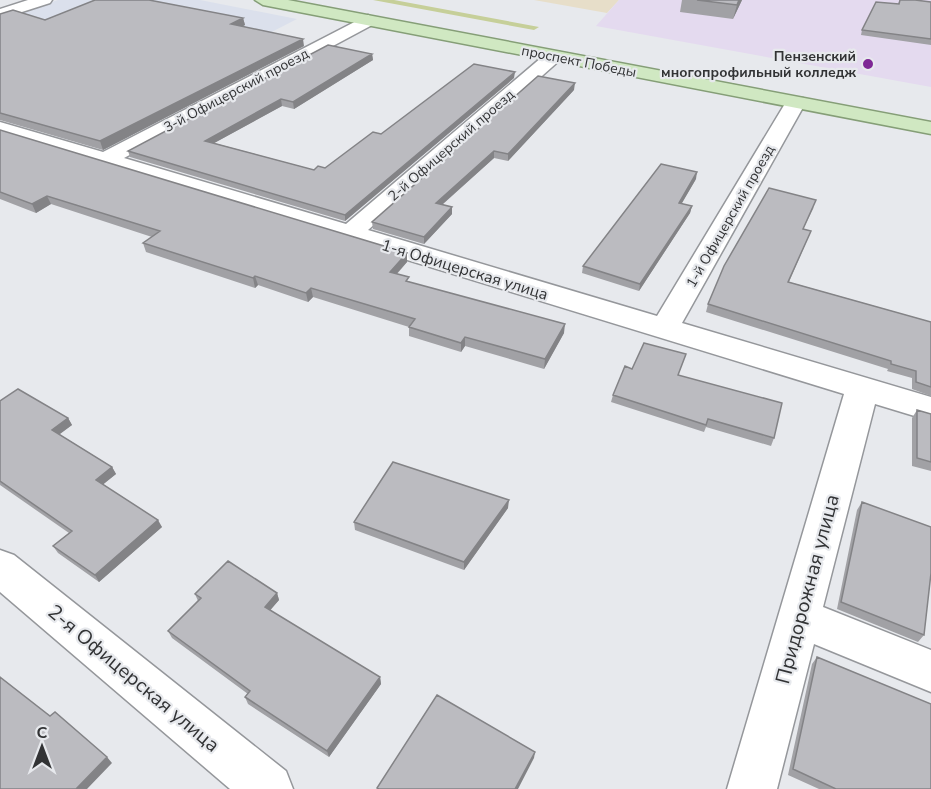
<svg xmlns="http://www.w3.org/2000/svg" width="931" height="789" viewBox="0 0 931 789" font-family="'Nunito Sans',sans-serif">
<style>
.built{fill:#dbe0ec}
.industrial{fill:#e7dec9}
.education{fill:#e4daef}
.green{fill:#c6cf99}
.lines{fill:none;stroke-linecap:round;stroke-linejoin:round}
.minor-casing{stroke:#95979b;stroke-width:3}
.major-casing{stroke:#859e77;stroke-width:3}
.minor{fill:#fff;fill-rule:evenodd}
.major{fill:#d0e8c2;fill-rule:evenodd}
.wall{fill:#a1a1a5}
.shaded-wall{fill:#838386}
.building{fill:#bbbbc0;stroke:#838386;stroke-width:1.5}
.poi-dot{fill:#7e2795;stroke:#e7e9ed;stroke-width:2}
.labels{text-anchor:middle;stroke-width:4.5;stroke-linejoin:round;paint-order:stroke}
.far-poi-label{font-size:14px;font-weight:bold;fill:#323335;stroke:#e7e9ed;text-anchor:end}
.far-street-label{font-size:14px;fill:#323335;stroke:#e7e9ed}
.street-label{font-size:16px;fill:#323335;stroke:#e7e9ed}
.near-street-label{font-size:20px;fill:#323335;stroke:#e7e9ed}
</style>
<rect width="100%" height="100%" fill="#e7e9ed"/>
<path class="built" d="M58,0H200L297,19L221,58L12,16Z"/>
<path class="industrial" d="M534,0H619L607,13Z"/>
<path class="education" d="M619,0H931V87L596,26Z"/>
<path class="green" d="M373,0H394L539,27L534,30Z"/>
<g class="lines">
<g class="minor-casing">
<path id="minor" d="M28,0H52L50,3L0,19V9Z
M368,15L376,20L374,24L124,158L346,224L548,52H560L563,56L560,60L368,230L657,316L786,102L789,98H803L806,102L682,323L931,397V421L875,404L823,607L931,650V692L814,644L777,789H727L844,394L0,135V122L103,152Z
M0,550L14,555L286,771L293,789H230L0,592Z"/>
</g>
<g class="major-casing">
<path id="major" d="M255,0H288L931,122V134L263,5Z"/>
</g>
<use href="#minor" class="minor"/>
<use href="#major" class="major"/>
</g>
<path class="wall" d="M682,0H742L733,19L680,12Z
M900,0L931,2V45L861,35L862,30L898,4Z
M0,14L45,20L243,18L245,25L243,26L304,46L103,150L0,120Z
M372,54L373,60L294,109L282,106L214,143L314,170L325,168L381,134L514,78L345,221L130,157L128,151Z
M574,90L508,161L494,158L442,205L452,214L424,244L373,229L372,222Z
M0,130L407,262L397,274L410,282L564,333L544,369L465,346L461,352L409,336V327L313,297L308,302L258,285L255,288L146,252L143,243L152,237L51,204L36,213L0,199Z
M696,179L681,204L692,206L690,213L639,291L582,273L583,266Z
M814,207L803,229L811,231L789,282L931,322V396L912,389V378L887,371L888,369L706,312L708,304Z
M686,354L678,375L774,438L771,446L706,427L704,432L611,402L613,395L632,369Z
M0,401L68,418L72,425L59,434L112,467L116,474L103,484L162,527L99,582L58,553L53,546L69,533L0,485Z
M917,410L931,414V471L912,466V418Z
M862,502L924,635L918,642L837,609L857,510Z
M508,508L464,570L355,530L354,522Z
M277,593L279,600L270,610L380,677L381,684L329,757L248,704L245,697L248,694L172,638L168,631L198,601L195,594Z
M817,657L931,789H819L788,775L812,664Z"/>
<path class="shaded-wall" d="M739,0H742L733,19L737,5Z
M243,18L245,25L233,31L231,24Z
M303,39L304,46L103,150L100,141Z
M372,54L373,60L294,109L293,102Z
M515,72L514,78L345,221V215Z
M575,83L574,90L508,161V154Z
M281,99L282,106L207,147L205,141Z
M494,151V158L436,210V203Z
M697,172L696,179L678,210L679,203Z
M47,196L51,204L36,213L32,204Z
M692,206L690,213L639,291L640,284Z
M452,207V214L424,244V237Z
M407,253V262L390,281V272Z
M255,276L258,285L255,288L253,278Z
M311,288L313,297L308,302L306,293Z
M565,324L564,333L544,369L545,359Z
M465,337V346L461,352V343Z
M68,418L72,425L56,437L52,430Z
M112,467L116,474L100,487L96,480Z
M509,500L508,508L464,570V562Z
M158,520L162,527L99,582L95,575Z
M277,593L279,600L267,614L265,607Z
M380,677L381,684L329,757L327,751Z
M535,752L534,758L518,789H515Z
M107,757L112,763L87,789H76Z"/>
<path class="building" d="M95,0H149L243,18L231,24L303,39L100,141L0,113V14L13,10L45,20Z
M697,0H739L737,5Z
M900,0H915L931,2V39L862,30L876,2L899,4Z
M328,45L372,54L293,102L281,99L205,141L314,170L318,166L325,168L373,132L381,134L474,64L515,72L345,215L128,151Z
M538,76L575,83L508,154L494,151L436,203L452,207L424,237L372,222Z
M0,130L407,253L390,272L409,277L406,281L565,324L545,359L465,337L461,343L409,327L415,319L311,288L306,293L255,276L253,278L143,243L160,231L47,196L32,204L0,192Z
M661,164L697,172L679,203L692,206L640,284L583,266Z
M769,188L816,200L803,229L811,231L788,282L931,322V387L916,382V371L891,364V361L708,304L724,266Z
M644,343L686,354L678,375L782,403L774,438L708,419L706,425L613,395L625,366L632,369Z
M18,389L68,418L52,430L112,467L96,480L158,520L95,575L53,546L72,531L0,481V401Z
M917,410L931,414V462L917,458Z
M393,462L509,500L464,562L354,522Z
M862,502L931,527V573L924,635L841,602Z
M228,561L277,593L265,607L380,677L327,751L245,697L250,691L168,631L201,598L195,594Z
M817,657L931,704V789H836L793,769Z
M0,677L50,716L55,712L107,757L76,789H0Z
M437,695L535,752L515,789H379L377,788Z"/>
<circle class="poi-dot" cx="868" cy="64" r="6"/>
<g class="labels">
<g class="far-poi-label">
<text x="856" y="61">Пензенский<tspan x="856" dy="16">многопрофильный колледж</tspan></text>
</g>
<g class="far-street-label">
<text transform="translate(579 61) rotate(11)" y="5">проспект Победы</text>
<text transform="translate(236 90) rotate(-28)" y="5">3-й Офицерский проезд</text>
<text transform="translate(451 145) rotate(-41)" y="5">2-й Офицерский проезд</text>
<text transform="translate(730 216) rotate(-60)" y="5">1-й Офицерский проезд</text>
</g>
<g class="street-label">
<text transform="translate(465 269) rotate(17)" y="6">1-я Офицерская улица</text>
</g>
<g class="near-street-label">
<text transform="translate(807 589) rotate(-75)" y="7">Придорожная улица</text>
<text transform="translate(134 678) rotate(40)" y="7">2-я Офицерская улица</text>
</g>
</g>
<g transform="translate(42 747)" stroke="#e7e9ed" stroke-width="4.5" paint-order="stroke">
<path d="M0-4.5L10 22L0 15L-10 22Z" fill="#323335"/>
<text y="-9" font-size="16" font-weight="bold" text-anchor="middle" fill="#323335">С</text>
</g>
</svg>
